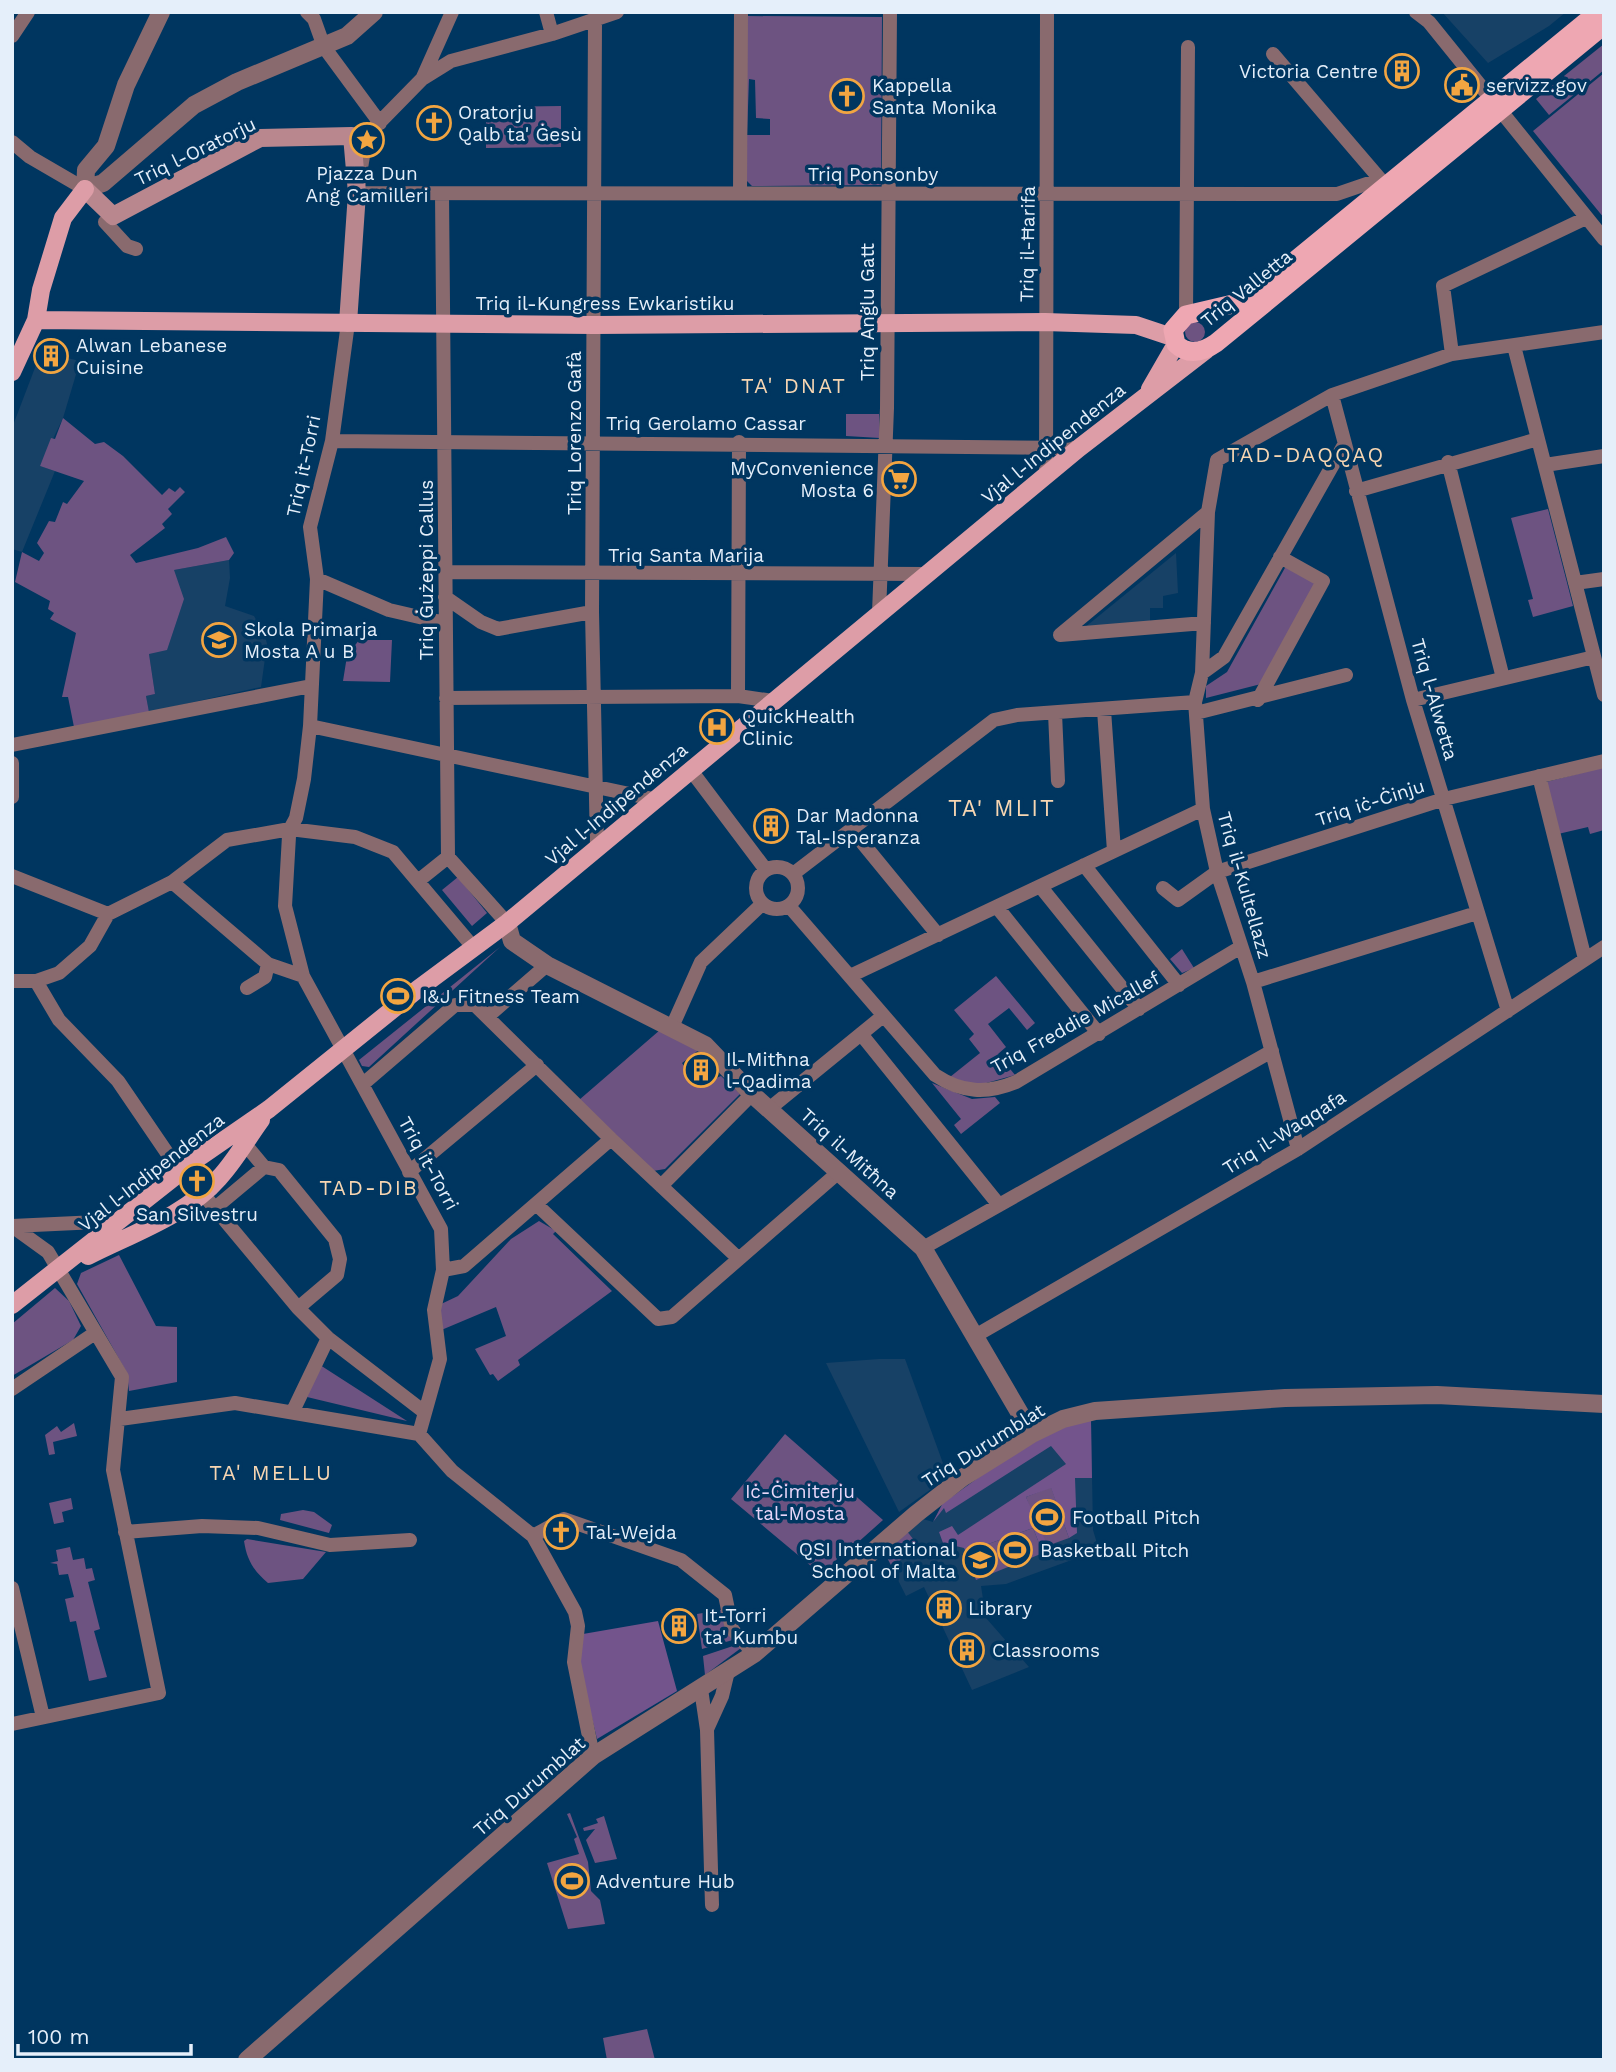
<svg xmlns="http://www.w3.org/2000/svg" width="1616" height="2072" viewBox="0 0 1616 2072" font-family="'Work Sans',sans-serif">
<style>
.built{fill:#174166}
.green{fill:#6d5381;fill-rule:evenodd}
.forest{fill:#73548c}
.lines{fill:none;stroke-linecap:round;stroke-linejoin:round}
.minor{stroke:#896a6e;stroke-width:14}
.tertiary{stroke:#896a6e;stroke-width:18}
.secondary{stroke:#b9878e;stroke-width:18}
.primary{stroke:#dd9da7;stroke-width:18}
.trunk{stroke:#eea7b2;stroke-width:19}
.labels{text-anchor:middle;stroke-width:7;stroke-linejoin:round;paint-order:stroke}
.poi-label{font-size:19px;fill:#e5effa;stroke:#003660;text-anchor:start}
.street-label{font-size:19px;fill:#e5effa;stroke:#003660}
.park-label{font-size:19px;fill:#e9d7f9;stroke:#003660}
.neighbourhood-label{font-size:21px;letter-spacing:2px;fill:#f7d6b2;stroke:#003660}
.quarter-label{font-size:23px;letter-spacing:2px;fill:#f7d6b2;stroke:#003660}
</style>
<rect width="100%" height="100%" fill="#003660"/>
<path class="built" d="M1442,12H1566L1549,26L1488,63Z
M41,352L80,361L63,418L40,466L55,471L22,552L12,549V428Z
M1176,553L1178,593L1163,596V608H1150V626L1084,628Z
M229,560L230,578L225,606L254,616L265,636L267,644L261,687L149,712L146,696L155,694L149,654L174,570Z
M879,1359H905L948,1477L899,1512L826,1363Z
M1091,1420L1093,1530L1099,1550L1006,1584L981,1586L986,1618L1029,1667L972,1690L924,1587L906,1596L883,1550L923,1519L933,1522L946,1497L953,1496L1016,1452Z"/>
<path class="green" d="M747,16L882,17L881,185L752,186L746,180ZM749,79L755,80L756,118L770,119V135H747Z
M1604,44V70L1577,92L1564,76Z
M1604,73V218L1533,131Z
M1563,77L1576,93L1549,115L1536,99Z
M561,106V147L486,148V107Z
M1185 332a10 10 0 1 1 20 0a10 10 0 1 1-20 0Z
M846,414H879L880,438L846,436Z
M63,418L95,444L104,442L123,456L162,495L169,488L175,492L180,487L185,492L168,509L172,514L162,524L165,528L130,555L136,563L198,548L226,537L234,553L229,560L174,570L184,599L167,650L149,654L155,694L146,696L149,712L74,727L68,697H62L76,633L50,619L54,613L48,609L50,601L15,582L22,552L39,561L44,553L37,543L49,521L55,522L63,502L67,504L84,481L40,466L51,438L55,439Z
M1548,509L1573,606L1533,617L1528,600L1533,599L1511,518Z
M1286,566L1316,583L1261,684L1206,698V686L1227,672Z
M359,640H392L390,682L343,681L347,656Z
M1604,767V830L1590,834L1588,827L1558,834L1546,782Z
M458,877L487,913L472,926L442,890Z
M500,947L369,1067L362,1066L359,1060Z
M1182,949L1194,968L1182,973L1170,959Z
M996,976L1035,1023L1027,1030L1009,1008L988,1024L1006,1047L998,1054L1015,1075L972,1087L950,1077L980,1053L969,1039L974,1034L954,1010Z
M660,1030L700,1049L682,1063L698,1086L721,1076L740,1094L665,1169L653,1171L579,1100Z
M932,1083L972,1099L995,1097L1000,1103L961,1134L954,1125L961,1119Z
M539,1221L556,1231L553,1234L612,1291L518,1360L520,1365L498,1381L493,1374L490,1375L475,1349L506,1336L496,1307L439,1331V1305L458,1296L511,1239Z
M119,1255L156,1326L177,1327V1382L129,1391L127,1373L77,1284L81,1273Z
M55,1288L69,1301L81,1326L73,1340L12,1376V1324Z
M320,1365L407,1421L307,1397Z
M74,1423L77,1436L53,1442L55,1454L49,1455L45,1435L57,1426L61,1432Z
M785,1434L883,1520L855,1545L851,1542L823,1576L731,1499Z
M1051,1487L1069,1538L1044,1547L1026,1497Z
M71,1498L73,1509L62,1512L64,1522L54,1524L49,1503Z
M303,1510L314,1512L332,1525L329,1533L280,1520L281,1514Z
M1033,1528L1043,1553L976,1580L966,1552Z
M906,1530L921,1549L891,1565L883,1550Z
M247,1539L326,1552L303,1579L268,1583C253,1570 247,1560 244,1541Z
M70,1547L73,1560L84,1558L86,1569L92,1568L95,1580L88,1582L100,1629L94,1631L107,1677L89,1681L76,1621L70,1622L65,1599L74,1597L68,1574L59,1575L57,1564L50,1563L58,1561L56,1550Z
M726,1609L736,1639L702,1649L697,1614Z
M739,1644L741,1648L705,1675L703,1656Z
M570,1813L588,1862L591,1891L600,1900L605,1924L568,1929L547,1863L579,1854L574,1839L577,1837L567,1814Z
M604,1816L617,1859L595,1863L586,1840L595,1829L584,1831L583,1828L598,1823L596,1819Z
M647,2029L655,2060H607L603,2038Z"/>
<path class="forest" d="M1091,1420L1092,1478H1075L1077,1533L1069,1538L1051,1488L1026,1497L1050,1551L1043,1553L1033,1528L966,1552L964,1548L943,1543L939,1532L952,1526L958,1535L1066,1464L1051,1446L946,1513L944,1508L933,1522L946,1497L953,1496C994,1467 1040,1428 1091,1420Z
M658,1621L677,1691L597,1739L578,1661L583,1634Z"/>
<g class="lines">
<path class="minor" d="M307,12L314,19L324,47L380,123
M546,12L552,34
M1416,12L1429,22L1492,100
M595,22L592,612L597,845
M12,36L28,12
M1273,54L1386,186
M423,77L452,12
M1500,110L1604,239
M374,128L363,156L357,193L1337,194L1372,182L1387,187
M352,136L374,128L422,79L451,61L552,34L617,12
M12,142L30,157L85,189
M740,193L741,12
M442,194L448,857L507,923
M105,222L127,246L136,249
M1186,315L1188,47
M1514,346L1604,695
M1452,354L1443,286L1586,218
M1332,395L1413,700L1508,1011
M332,441L1079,448
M1448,462L1503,678
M1545,465L1604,456
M1046,476L1047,12
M1356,491L1538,439
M445,572L927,574
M317,579L389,610L445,623
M1575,583L1604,579
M445,597L481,622L498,629L592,612
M879,613L887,408L890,12
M1204,623L1060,635L1208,512
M1202,673L1224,657L1344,445
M738,696L739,442
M446,698L738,696L773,701
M1258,700L1323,581L1280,557
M1413,700L1594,657
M1104,710L1114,851
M1055,713L1058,781
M1196,713L1346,675
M310,726L653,799
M12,745L311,686
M12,763V797
M690,769L766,870
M1539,776L1585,959
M290,829L296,818L304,779L310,726L317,579L310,527L332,441L348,323
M852,830L938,935
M289,836L285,906L303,976L441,1229L443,1270L434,1310L440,1359L419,1434L452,1471L533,1536L575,1612L578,1626L574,1662L593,1756
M1084,865L1179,985
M756 888a21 21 0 1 1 42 0a21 21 0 1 1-42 0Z
M793,874L994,720L1017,715L1195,702
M12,876L108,914
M418,881L448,857
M172,882L268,964L303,976
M1040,886L1139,1009
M1163,888L1178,900L1217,872L1444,799L1604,761
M789,906L935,1075C962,1093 987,1094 1016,1082L1241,947
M997,907L1099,1034
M850,976L1203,809
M12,981H36L59,973L90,946L108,914L172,882L227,840L290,829L355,837L393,852L473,947
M36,981L59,1020L118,1081L180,1172
M1253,982L1477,913
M247,988L265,977L268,964
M487,1017L547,965
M672,1027L701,962L762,904
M861,1034L999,1205
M363,1084L455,1005H475L611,1139L738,1258
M769,1109L883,1016
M244,1143L264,1167L279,1170L335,1239L340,1259L337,1275L298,1308
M1298,1149L1253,982L1217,872L1203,809L1195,702L1202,673L1208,512L1217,460L1332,395L1452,354L1604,332
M409,1172L537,1065
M661,1186L752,1094
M203,1194L298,1308L328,1338L423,1411
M537,1205L658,1319L672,1317L840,1171
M215,1208L264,1167
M12,1226L48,1252L122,1377L113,1470L159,1693L12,1724
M12,1226L119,1221
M923,1248L1272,1051
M443,1270L464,1266L611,1139
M975,1336L1298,1149L1604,947
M12,1389L95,1333
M293,1411L328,1338
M120,1419L235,1403L419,1434
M125,1532L202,1526L258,1528L330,1545L410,1540
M533,1536L564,1519L681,1560L725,1595L732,1629L754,1654
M12,1588L43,1717
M701,1689L707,1730L712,1905
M707,1729L722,1696L728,1671"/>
<path class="tertiary" d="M161,12L126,85L106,146L86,170L85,189L103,183L194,105L237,82L347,36L374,12
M507,923L512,941L547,965L705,1045L752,1094L923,1248L1032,1434
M247,2060L593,1756L754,1654L916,1514L962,1478L1032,1434L1063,1419L1095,1411L1285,1398L1437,1395L1604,1404"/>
<path class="secondary" d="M85,189L113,216L260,138L352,136L357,193L348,323"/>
<path class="primary" d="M36,320L594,325L1045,322L1136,325L1172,337
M12,372L36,320L41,290L63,218L85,189
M1150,389L1176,344
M88,1256C131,1234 187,1215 219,1178C235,1161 247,1139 261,1120
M12,1305L201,1156L269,1109L418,989L507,923L1079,448L1206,350"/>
<path class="trunk" d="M1598,12L1263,287L1233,304L1186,315L1173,330L1176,344C1188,356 1203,352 1216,343L1604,25"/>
</g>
<defs>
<g id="building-ring" transform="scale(1.75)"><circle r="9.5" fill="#003660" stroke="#f2a541" stroke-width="1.5"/><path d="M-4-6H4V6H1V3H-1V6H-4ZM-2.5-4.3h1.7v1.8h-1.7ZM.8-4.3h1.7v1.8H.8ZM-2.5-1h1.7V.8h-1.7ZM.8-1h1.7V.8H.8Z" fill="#f2a541"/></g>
<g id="civic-ring" transform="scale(1.75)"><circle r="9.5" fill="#003660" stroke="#f2a541" stroke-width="1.5"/><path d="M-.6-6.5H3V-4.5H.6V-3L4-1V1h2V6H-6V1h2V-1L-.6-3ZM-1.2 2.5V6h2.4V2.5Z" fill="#f2a541"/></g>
<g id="church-ring" transform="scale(1.75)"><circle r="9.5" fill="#003660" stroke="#f2a541" stroke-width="1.5"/><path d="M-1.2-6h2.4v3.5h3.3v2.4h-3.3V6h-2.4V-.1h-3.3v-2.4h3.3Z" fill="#f2a541"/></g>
<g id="sight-ring" transform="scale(1.75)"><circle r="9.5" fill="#003660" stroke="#f2a541" stroke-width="1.5"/><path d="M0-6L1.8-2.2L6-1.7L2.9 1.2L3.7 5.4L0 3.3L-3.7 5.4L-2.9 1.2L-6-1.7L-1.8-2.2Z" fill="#f2a541"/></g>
<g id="supermarket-ring" transform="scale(1.75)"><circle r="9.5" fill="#003660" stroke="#f2a541" stroke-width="1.5"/><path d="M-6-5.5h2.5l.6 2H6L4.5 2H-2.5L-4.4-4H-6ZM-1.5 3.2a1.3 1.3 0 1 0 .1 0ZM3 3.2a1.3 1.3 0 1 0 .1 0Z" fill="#f2a541"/></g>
<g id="school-ring" transform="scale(1.75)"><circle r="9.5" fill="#003660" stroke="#f2a541" stroke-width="1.5"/><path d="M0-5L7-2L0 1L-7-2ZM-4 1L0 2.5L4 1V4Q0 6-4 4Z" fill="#f2a541"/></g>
<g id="hospital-ring" transform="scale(1.75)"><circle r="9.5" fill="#003660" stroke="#f2a541" stroke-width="1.5"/><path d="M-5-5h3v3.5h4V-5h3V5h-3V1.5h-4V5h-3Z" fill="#f2a541"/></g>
<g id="stadium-ring" transform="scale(1.75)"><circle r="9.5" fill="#003660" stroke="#f2a541" stroke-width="1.5"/><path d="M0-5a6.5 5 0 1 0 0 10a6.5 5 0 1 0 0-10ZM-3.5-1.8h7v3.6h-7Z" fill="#f2a541"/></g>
</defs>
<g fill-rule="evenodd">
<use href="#building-ring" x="1402" y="71"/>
<use href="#civic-ring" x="1462" y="85"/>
<use href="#church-ring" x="847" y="96"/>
<use href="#church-ring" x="434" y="123"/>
<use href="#sight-ring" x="367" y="140"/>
<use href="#building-ring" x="51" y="356"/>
<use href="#supermarket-ring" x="899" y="479"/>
<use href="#school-ring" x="219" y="640"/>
<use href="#hospital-ring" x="717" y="727"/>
<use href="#building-ring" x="771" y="826"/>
<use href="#stadium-ring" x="398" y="996"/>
<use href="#building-ring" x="701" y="1070"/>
<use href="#church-ring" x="197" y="1181"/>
<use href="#stadium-ring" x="1047" y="1517"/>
<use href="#church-ring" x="561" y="1532"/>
<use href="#stadium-ring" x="1015" y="1550"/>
<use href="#school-ring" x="980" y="1560"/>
<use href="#building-ring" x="944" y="1608"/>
<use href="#building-ring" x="679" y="1626"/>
<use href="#building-ring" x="967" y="1650"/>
<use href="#stadium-ring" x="572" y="1881"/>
</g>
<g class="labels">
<g class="poi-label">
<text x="1378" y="78" text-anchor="end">Victoria Centre</text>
<text x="872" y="92">Kappella<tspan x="872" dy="22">Santa Monika</tspan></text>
<text x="1486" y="92">servizz.gov</text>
<text x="458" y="119">Oratorju<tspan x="458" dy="22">Qalb ta' Ġesù</tspan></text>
<text x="367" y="180" text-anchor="middle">Pjazza Dun<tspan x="367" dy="22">Anġ Camilleri</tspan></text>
<text x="76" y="352">Alwan Lebanese<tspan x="76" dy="22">Cuisine</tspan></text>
<text x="874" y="475" text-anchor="end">MyConvenience<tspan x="874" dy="22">Mosta 6</tspan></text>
<text x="244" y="636">Skola Primarja<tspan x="244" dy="22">Mosta A u B</tspan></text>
<text x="742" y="723">QuickHealth<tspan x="742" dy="22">Clinic</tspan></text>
<text x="796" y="822">Dar Madonna<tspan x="796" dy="22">Tal-Isperanza</tspan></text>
<text x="422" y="1003">I&amp;J Fitness Team</text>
<text x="726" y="1066">Il-Mitħna<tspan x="726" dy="22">l-Qadima</tspan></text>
<text x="197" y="1221" text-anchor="middle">San Silvestru</text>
<text x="1072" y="1524">Football Pitch</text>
<text x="586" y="1539">Tal-Wejda</text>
<text x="956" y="1556" text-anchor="end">QSI International<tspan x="956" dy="22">School of Malta</tspan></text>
<text x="1040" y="1557">Basketball Pitch</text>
<text x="968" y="1615">Library</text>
<text x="704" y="1622">It-Torri<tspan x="704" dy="22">ta' Kumbu</tspan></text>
<text x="992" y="1657">Classrooms</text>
<text x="596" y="1888">Adventure Hub</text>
</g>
<g class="street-label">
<text transform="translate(195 151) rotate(-26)" y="7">Triq l-Oratorju</text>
<text x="873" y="181">Triq Ponsonby</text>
<text transform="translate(1027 244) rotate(-89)" y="7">Triq il-Ħarifa</text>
<text transform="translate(1246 288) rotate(-39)" y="7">Triq Valletta</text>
<text x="605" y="310">Triq il-Kungress Ewkaristiku</text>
<text transform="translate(867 312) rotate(-90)" y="7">Triq Anġlu Gatt</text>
<text x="706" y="430">Triq Gerolamo Cassar</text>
<text transform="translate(574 433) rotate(-90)" y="7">Triq Lorenzo Gafà</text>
<text transform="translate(1053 443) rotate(-39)" y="7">Vjal l-Indipendenza</text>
<text transform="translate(303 466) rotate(-78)" y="7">Triq it-Torri</text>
<text x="686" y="562">Triq Santa Marija</text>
<text transform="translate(426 570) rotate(-90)" y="7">Triq Ġużeppi Callus</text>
<text transform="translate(1435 699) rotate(74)" y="7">Triq l-Alwetta</text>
<text transform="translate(1370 802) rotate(-18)" y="7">Triq iċ-Ċinju</text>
<text transform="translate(616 804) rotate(-40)" y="7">Vjal l-Indipendenza</text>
<text transform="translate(1245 885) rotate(74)" y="7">Triq il-Kultellazz</text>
<text transform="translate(1075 1022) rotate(-29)" y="7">Triq Freddie Micallef</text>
<text transform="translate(1284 1132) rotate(-32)" y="7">Triq il-Waqqafa</text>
<text transform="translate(850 1153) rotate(42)" y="7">Triq il-Mitħna</text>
<text transform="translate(429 1163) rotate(61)" y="7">Triq it-Torri</text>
<text transform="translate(151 1172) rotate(-38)" y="7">Vjal l-Indipendenza</text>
<text transform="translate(983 1445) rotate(-32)" y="7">Triq Durumblat</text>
<text transform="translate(529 1786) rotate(-41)" y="7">Triq Durumblat</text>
</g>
<g class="park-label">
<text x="800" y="1498">Iċ-Ċimiterju<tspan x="800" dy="22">tal-Mosta</tspan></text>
</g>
<g class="neighbourhood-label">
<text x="794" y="393">TA' DNAT</text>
<text x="1306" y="462">TAD-DAQQAQ</text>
<text x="369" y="1195">TAD-DIB</text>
<text x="271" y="1480">TA' MELLU</text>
</g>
<g class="quarter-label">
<text x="1002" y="816">TA' MLIT</text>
</g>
</g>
<rect width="1616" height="2072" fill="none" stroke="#e5effa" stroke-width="28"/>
<path d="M18 2044v10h173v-10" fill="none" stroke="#e5effa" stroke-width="3.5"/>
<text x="28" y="2044" font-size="21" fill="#e5effa" stroke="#003660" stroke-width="5" paint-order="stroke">100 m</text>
</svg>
